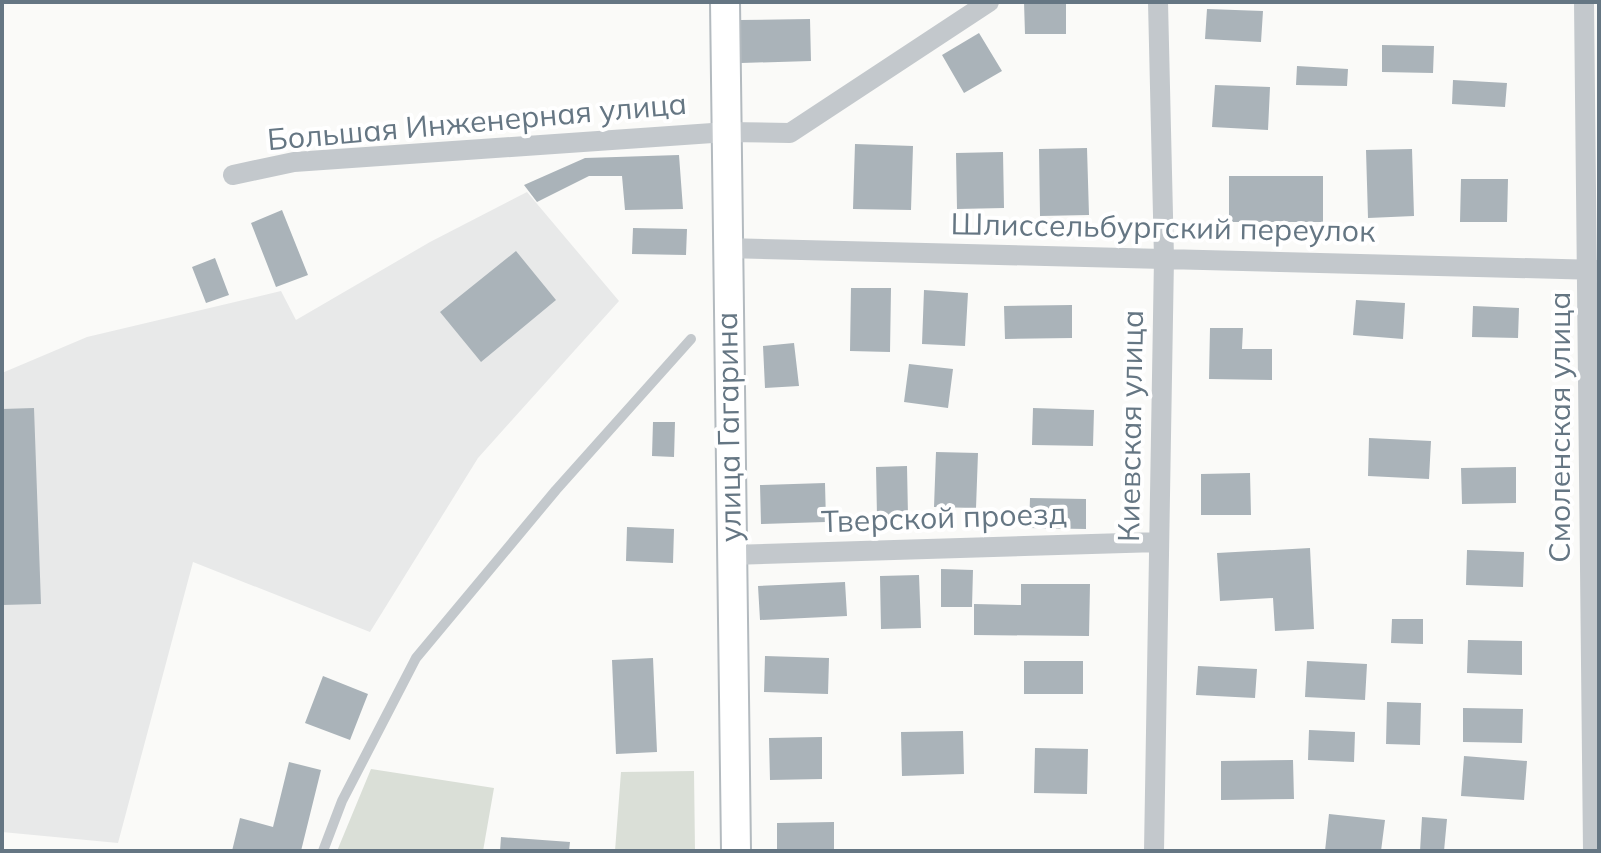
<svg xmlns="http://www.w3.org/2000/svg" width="1601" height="853" viewBox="0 0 1601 853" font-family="Mulish,sans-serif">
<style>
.built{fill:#e8e9e9}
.green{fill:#dadfd7}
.building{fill:#aab3b9}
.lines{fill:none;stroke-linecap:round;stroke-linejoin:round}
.secondary-casing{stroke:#b3babf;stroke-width:32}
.lane{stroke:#c3c8cc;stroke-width:10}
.street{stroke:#c3c8cc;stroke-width:20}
.secondary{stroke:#fff;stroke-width:28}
.labels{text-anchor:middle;stroke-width:8;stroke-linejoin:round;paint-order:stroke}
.street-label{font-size:30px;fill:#657683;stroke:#fff}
</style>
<rect width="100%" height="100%" fill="#fafaf8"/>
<path class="built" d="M527,192L619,301L478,458L370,632L193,562L118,843L2,832V373L87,337L281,291L296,320L430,242Z"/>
<path class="green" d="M371,769L494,788L483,851H337Z
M694,771L695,851H615L621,772Z"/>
<path class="building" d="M1024,2H1066V34H1025Z
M1207,9L1263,11L1261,42L1205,39Z
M810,19L811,61L741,63L740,20Z
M979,33L1002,71L964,93L942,55Z
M1382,45L1434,46L1433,73L1382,72Z
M1297,66L1348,69L1347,86L1296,85Z
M1453,80L1507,83L1505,107L1452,104Z
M1215,85L1270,87L1268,130L1212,127Z
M855,144L913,146L911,210L853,209Z
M1087,148L1089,215L1040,216L1039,149Z
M1412,149L1414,216L1368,218L1366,150Z
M1003,152L1004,208L957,209L956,153Z
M679,155L683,209L625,210L622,176H589L537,202L524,185L585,158Z
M1229,176H1323V222H1229Z
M1461,179H1508L1507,222H1460Z
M282,210L308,275L276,287L251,223Z
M633,228L687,229L686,255L632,254Z
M516,251L556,300L481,362L440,312Z
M215,258L229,295L206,303L192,267Z
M851,288H891L890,352L850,351Z
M924,290L968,293L965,346L922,344Z
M1356,300L1405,303L1403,339L1353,335Z
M1072,305V338L1005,339L1004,306Z
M1473,306L1519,308L1518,338L1472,337Z
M1210,328H1243L1242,349H1272V380L1209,379Z
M794,343L799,386L765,388L763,346Z
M909,364L953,369L948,408L904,402Z
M34,408L41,604L2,605V409Z
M1033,408L1094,410L1093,446L1032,445Z
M653,422H675L674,457L652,456Z
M1369,438L1431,441L1429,479L1368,476Z
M936,452L978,453L976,508L934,507Z
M907,466L908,516H877L876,467Z
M1516,467V503L1462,504L1461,468Z
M1250,473L1251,515H1201V474Z
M825,483L826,522L761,524L760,485Z
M1030,498L1086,499V529L1029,528Z
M627,527L674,529L673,563L626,561Z
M1310,548L1314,629L1275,631L1273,598L1220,601L1217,553Z
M1467,550L1524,552L1523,587L1466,585Z
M941,569L973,570L972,607H941Z
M919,575L921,628L881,629L880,576Z
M845,582L847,616L760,620L758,586Z
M1021,584H1090L1089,636L974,635V604L1021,605Z
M1392,619H1423V644L1391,643Z
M1468,640L1522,641V675L1467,673Z
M765,656L829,658L828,694L764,692Z
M653,658L657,752L616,754L612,660Z
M1024,661H1083V694H1024Z
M1307,661L1367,664L1365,700L1305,697Z
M1198,666L1257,669L1255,698L1196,695Z
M323,676L368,694L350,740L305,723Z
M1387,702L1421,703L1420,745L1386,744Z
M1463,708L1523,709L1522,743L1463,742Z
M1309,730L1355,732L1354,762L1308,760Z
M963,731L964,774L902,776L901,732Z
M822,737V779L770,780L769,738Z
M1035,748L1088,749L1087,794L1034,793Z
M1464,756L1527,761L1524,800L1461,796Z
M1293,760L1294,799L1221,800V761Z
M289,762L321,770L301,851H232L240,818L273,827Z
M1329,814L1385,820L1381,851H1325Z
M1422,817L1447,819L1444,851H1420Z
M834,822V851H777V823Z
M501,837L570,842L569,851H500Z"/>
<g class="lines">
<g class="secondary-casing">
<path id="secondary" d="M725,2L736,851"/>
</g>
<path class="lane" d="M323,851L342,801L416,658L556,490L691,339"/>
<path class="street" d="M1584,2L1593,851
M233,175L294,162L727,132L790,133L989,2
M725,248L1599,270
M731,555L1159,542
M1154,851L1164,258L1158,2"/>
<use href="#secondary" class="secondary"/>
</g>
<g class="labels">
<g class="street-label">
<text transform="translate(477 122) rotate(-5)" y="10">Большая Инженерная улица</text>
<text transform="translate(1163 228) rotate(1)" y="10">Шлиссельбургский переулок</text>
<text transform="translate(1131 426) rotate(-89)" y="10">Киевская улица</text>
<text transform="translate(729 427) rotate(-91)" y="10">улица Гагарина</text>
<text transform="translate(1560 427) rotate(-90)" y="10">Смоленская улица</text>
<text transform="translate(944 518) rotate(-2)" y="10">Тверской проезд</text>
</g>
</g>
<rect width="1601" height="853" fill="none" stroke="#657683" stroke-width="8"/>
</svg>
